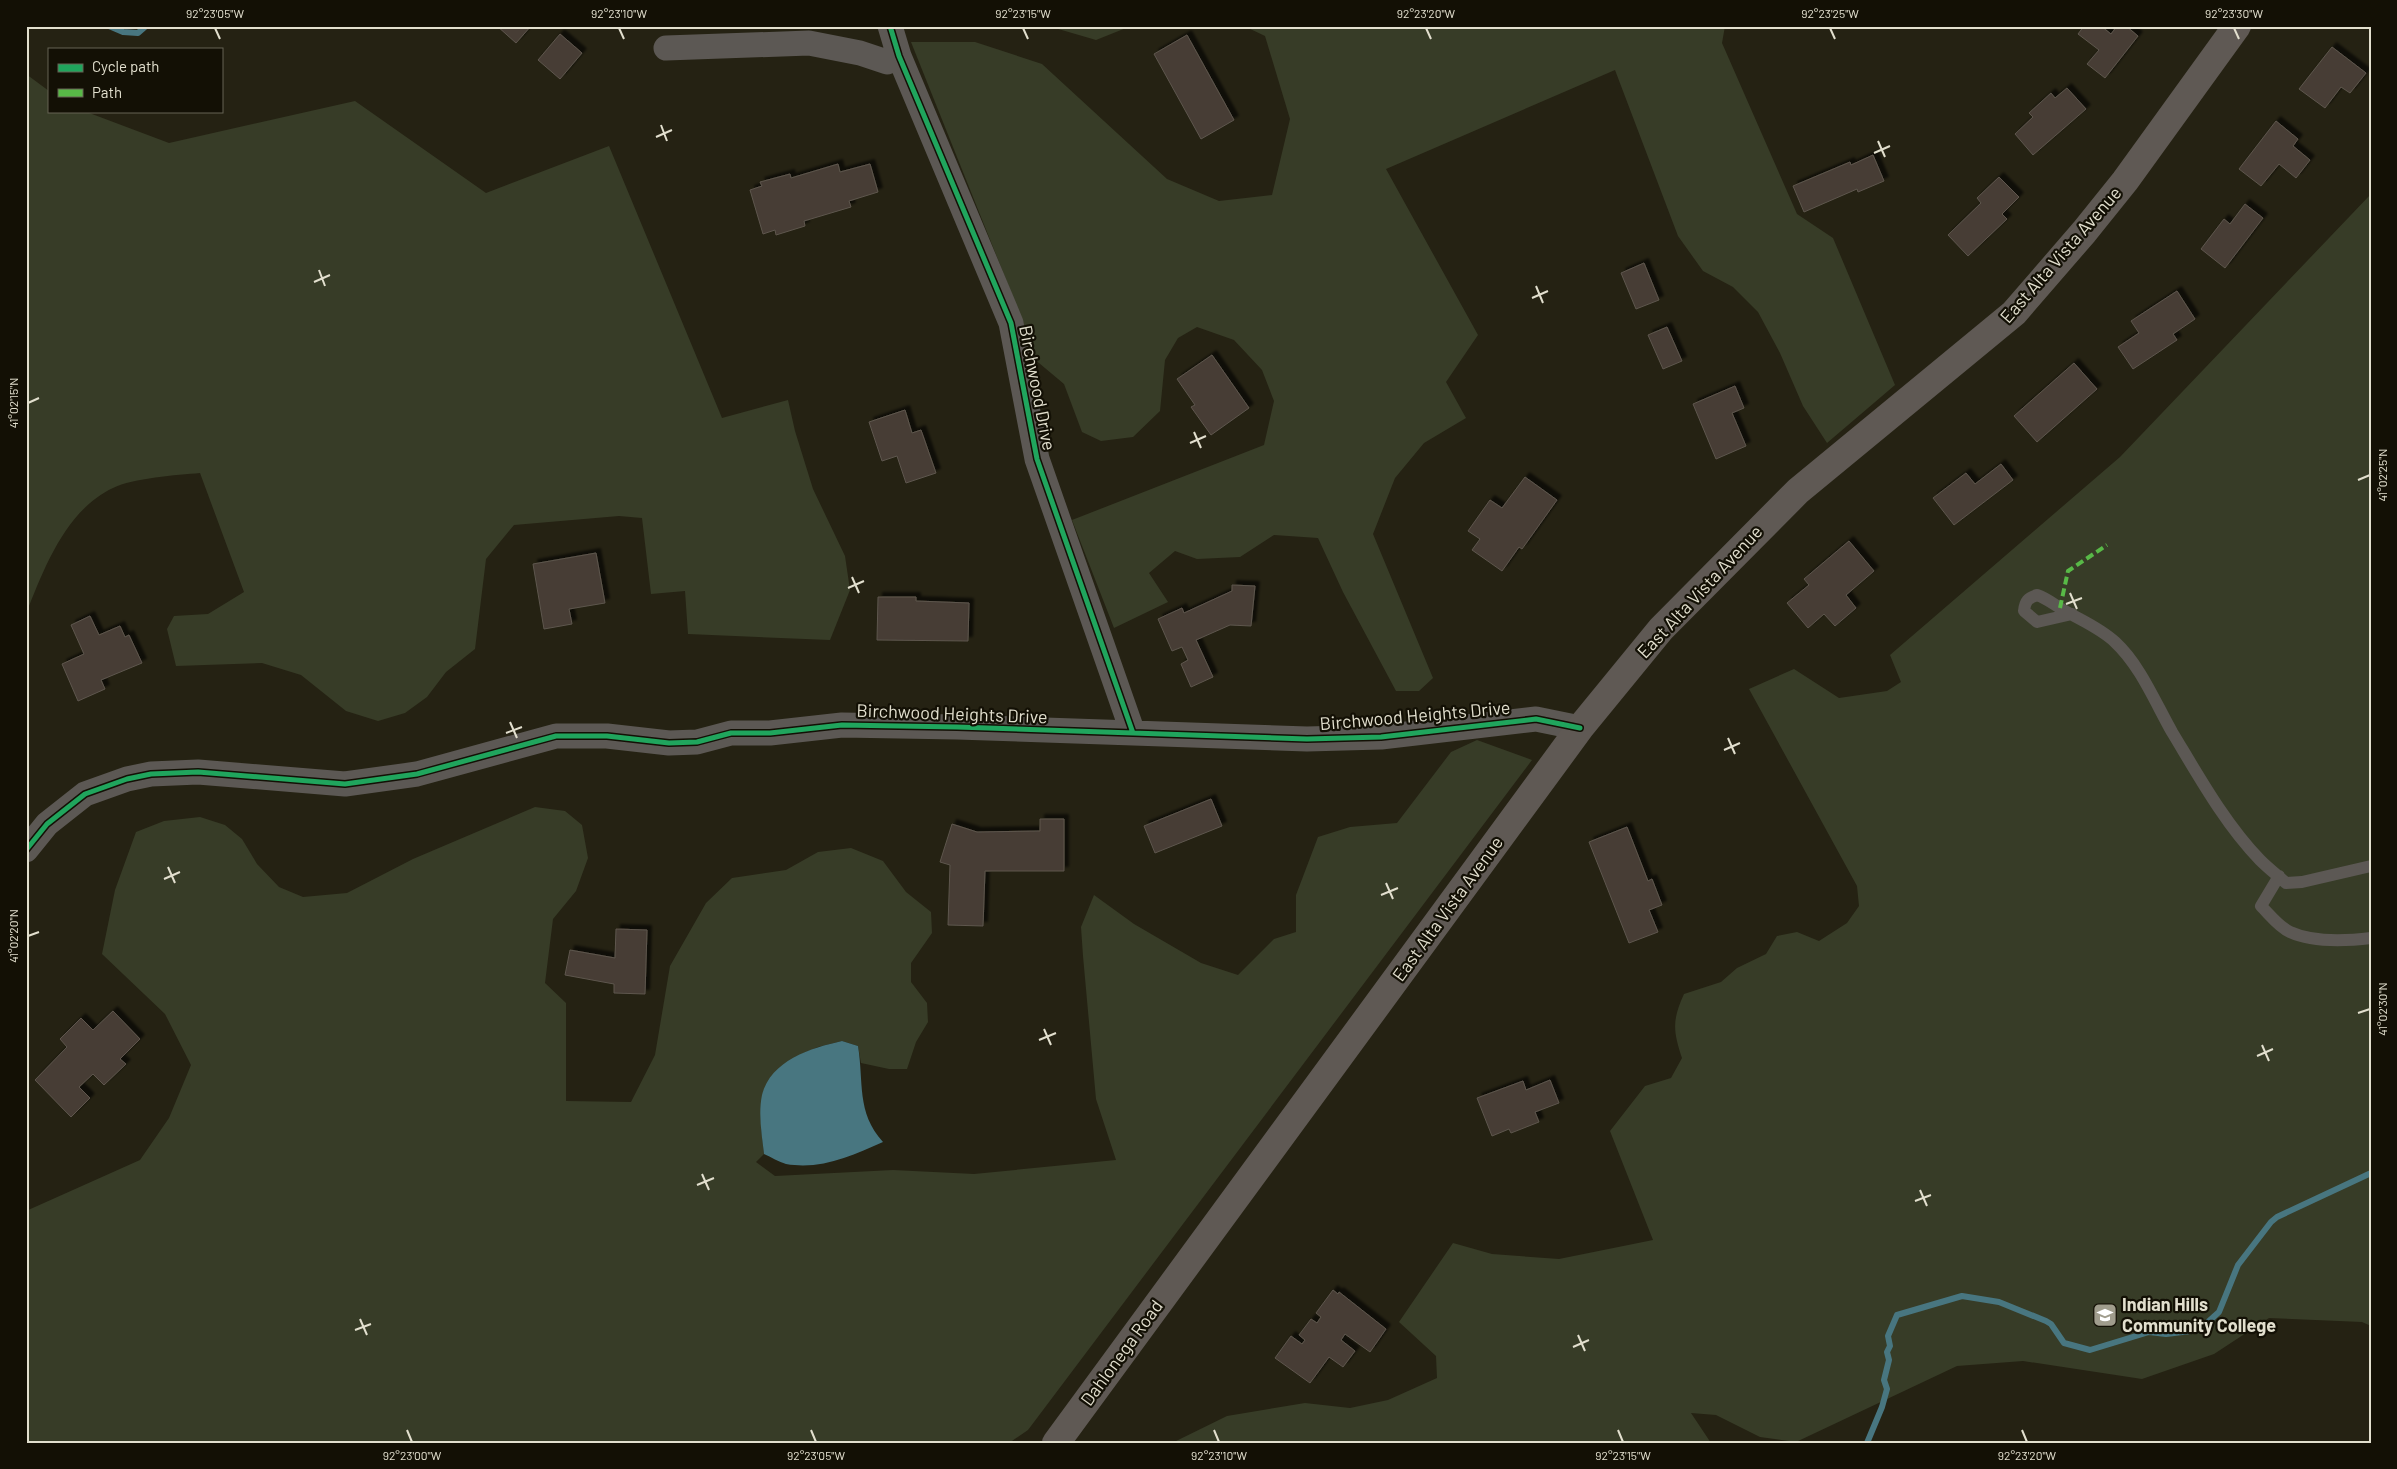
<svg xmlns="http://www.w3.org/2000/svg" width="2397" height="1469" viewBox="0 0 2397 1469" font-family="Barlow,sans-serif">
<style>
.green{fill:#373c27}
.water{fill:#487680}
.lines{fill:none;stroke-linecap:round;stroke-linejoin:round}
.stream{stroke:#487680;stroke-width:6}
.building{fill:#463d35;stroke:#5e564d;filter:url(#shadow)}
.service{stroke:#5c5854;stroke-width:12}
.minor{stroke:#5c5854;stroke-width:25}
.secondary{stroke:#5f5954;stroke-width:28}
.quiet{stroke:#58b947;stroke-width:4;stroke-dasharray:8 4;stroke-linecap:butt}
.cycleway-casing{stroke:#131005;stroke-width:8}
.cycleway{stroke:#20a55d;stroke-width:5}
.ticks{fill:none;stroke:#e2dfce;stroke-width:2}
.labels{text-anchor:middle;stroke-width:4.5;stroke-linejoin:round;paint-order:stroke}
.street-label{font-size:18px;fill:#e2dfce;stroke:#131005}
.poi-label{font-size:18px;font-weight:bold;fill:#e2dfce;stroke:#131005;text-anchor:start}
.neatline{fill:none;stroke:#e2dfce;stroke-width:2}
.ticks-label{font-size:12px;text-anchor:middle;fill:#e2dfce}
</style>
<defs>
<filter id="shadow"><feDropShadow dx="4.5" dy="-4.5" stdDeviation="1" flood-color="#0009"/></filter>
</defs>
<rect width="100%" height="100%" fill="#252213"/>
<path class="green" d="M1048,26H1131L1096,40Z
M1244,26H1725L1722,43L1797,214L1833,238L1895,385L1827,443L1803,406L1780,353L1758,312L1733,287L1703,271L1678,236L1615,70L1386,169L1478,335L1446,382L1466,418L1424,443L1395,478L1373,534L1433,678L1419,691H1396L1343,592L1318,538L1274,535L1240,557L1197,559L1175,551L1149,573L1168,602L1114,628L1072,520L1264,445L1274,401L1262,370L1234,340L1197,327L1178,338L1165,360L1160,411L1133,437L1101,441L1082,432L1064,384L1033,358L1023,322L911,42H975L1042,64L1167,179L1219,201L1272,195L1290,119L1265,36Z
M26,74L49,91V111H84L169,143L355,101L486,193L609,146L722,418L788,400L795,431L813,489L845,556L850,590L830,640L688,634L685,591L651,594L642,518L619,516L514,525L486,559L475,649L446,672L427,697L405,713L378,721L346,711L301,675L262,663L176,666L167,629L174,616L208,614L244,592L200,473C177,475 133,478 113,488C66,510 44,568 26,614Z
M2371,194V1326L2362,1322L2269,1318L2214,1354L2142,1379L2023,1361L1957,1366L1796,1442L1760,1437L1716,1415L1691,1413L1711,1443H1172L1227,1416L1305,1403L1350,1408L1388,1400L1437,1378L1436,1356L1399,1322L1453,1243L1492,1254L1559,1259L1653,1240L1610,1131L1645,1086L1671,1078L1682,1058C1673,1031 1672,1020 1684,994L1721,982L1737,968L1766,954L1777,936L1797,932L1819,941L1847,923L1859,906L1857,886L1749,689L1794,669L1839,698L1887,691L1901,682L1890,655L2120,457Z
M1477,740L1532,760L1028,1430L1009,1443H26V1211L140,1160L169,1118L191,1065L165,1014L102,954L115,890L136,832L164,821L200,817L225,825L242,839L257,864L279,887L303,897L347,893L413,859L535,807L565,811L582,825L588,858L576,891L553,919L545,983L566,1003V1101L631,1102L655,1055L670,966L706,903L732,878L786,870L818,852L851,848L883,861L906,892L931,912L932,933L911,963V982L927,1003L928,1022L916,1042L907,1069H889L861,1063L858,1046L842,1041L818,1047L795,1057L761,1128L764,1154L756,1162L775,1176L893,1170L974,1174L1116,1160L1096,1099L1083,956L1081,927L1094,895L1134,924L1201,963L1238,975L1274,939L1296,932V895L1318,837L1350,827L1397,823L1451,752Z"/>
<path class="water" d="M842,1041L858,1046C864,1082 856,1112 883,1142C852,1156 821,1170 786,1164C779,1162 771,1157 764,1154C762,1136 758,1114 762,1095C771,1060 811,1048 842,1041Z"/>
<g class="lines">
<path class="stream" d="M109,26L123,32L138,33L146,26
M1867,1443L1882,1407L1887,1389L1884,1380L1889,1360L1887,1352L1890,1346L1888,1336L1897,1315L1962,1296L1999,1302L2046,1321L2051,1324L2064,1343L2090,1350L2149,1332L2166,1334L2199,1330L2219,1312L2238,1265L2271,1222L2277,1217L2371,1173"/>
</g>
<path class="building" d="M497,26H531L516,43Z
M2084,26H2101L2111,34L2117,26H2126L2138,36L2105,78L2087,64L2099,50L2078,34Z
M560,34L582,53L560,79L538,60Z
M1187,35L1234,120L1201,139L1154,54Z
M2332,47L2366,73L2350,93L2341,87L2325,108L2299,89Z
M2067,88L2086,109L2033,155L2015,134L2033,117L2029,113L2051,93L2055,98Z
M2276,121L2298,139L2293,146L2310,160L2296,178L2279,164L2261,186L2239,169Z
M1873,155L1884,181L1858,192L1857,189L1804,212L1793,186L1850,162L1851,165Z
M838,164L840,172L870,164L878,192L849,201L851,207L804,221L805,226L776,235L775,230L763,234L750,190L762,186L760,182L790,174L791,178Z
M1999,177L2019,197L2002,214L2007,219L1968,256L1948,235L1981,203L1977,198Z
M2245,204L2263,218L2225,268L2201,249L2224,219L2230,224Z
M1644,263L1659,300L1636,309L1621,273Z
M2177,291L2195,319L2173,334L2177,340L2133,369L2118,347L2139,333L2131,321Z
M1667,327L1682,361L1663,369L1648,335Z
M1212,355L1249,408L1211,435L1191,407L1195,405L1177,379Z
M2074,363L2097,389L2037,442L2014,416Z
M1735,386L1744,408L1732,413L1746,446L1716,459L1693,404Z
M905,410L912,433L921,430L936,473L906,483L897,456L882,461L869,422Z
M2001,464L2013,480L1954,525L1933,498L1966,473L1975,484Z
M1525,477L1557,500L1522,549L1519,547L1502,571L1472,550L1480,539L1468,531L1490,500L1502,508Z
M1849,541L1874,571L1846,595L1856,608L1835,626L1824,614L1808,628L1787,603L1809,585L1804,579Z
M596,553L605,603L569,609L572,624L544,629L533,564Z
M1232,585L1255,586L1251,626L1230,625L1196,640L1213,677L1191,687L1181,664L1188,660L1182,647L1172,651L1158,619L1182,608L1184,613L1232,591Z
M878,597H916V601L969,603L968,641L877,640Z
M90,616L99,635L120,626L125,637L129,635L142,663L101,680L105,689L78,701L62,664L84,654L71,625Z
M1211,799L1222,826L1155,853L1144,826Z
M1040,819H1064V871H985L983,926L948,925L950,865L940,862L952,824L977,832L1040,831Z
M1627,827L1648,881L1652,879L1662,905L1649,910L1658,932L1629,943L1589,842Z
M616,929L647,930L645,994L614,993V984L565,975L570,950L615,958Z
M113,1011L140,1039L120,1059L126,1064L104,1085L93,1074L79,1087L90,1098L71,1117L35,1080L67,1047L60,1039L81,1018L93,1030Z
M1550,1080L1559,1103L1535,1112L1539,1122L1511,1133L1509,1129L1492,1136L1477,1098L1523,1081L1526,1090Z
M1333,1290L1338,1294L1339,1292L1386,1329L1370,1352L1345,1334L1341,1340L1355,1351L1343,1367L1329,1357L1310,1383L1275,1358L1291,1336L1302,1344L1305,1340L1299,1335L1311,1319L1317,1323L1321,1317L1316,1313Z"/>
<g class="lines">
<path class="service" d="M2072,614L2037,622L2024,611C2025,601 2028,598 2037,595C2046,598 2052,603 2060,608C2078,619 2099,627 2115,642C2140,665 2155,702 2172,732C2198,775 2225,824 2260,860C2268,868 2277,875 2286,883L2302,882L2371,866
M2279,876L2261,906C2270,915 2279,927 2290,932C2314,943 2346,941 2371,938"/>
<path class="minor" d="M890,26L899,56L1011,323L1037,459L1133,733
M666,48L809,43L860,53L887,62L899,56
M26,850L47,824L85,794L127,779L151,774L198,772L345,784L417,774L556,736H607L669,743L697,742L731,733H770L842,725L957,727L1307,739L1381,737L1536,719L1580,728"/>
<path class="secondary" d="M1056,1443L1580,728L1661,629L1798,491L2014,313L2084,232L2125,181L2237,26"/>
<path class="quiet" d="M2060,608L2068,571L2107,545"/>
<g class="cycleway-casing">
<path id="cycleway" d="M890,26L899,56L1011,323L1037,459L1133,733
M26,850L47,824L85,794L127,779L151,774L198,772L345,784L417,774L556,736H607L669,743L697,742L731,733H770L842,725L957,727L1307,739L1381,737L1536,719L1580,728"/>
</g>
<use href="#cycleway" class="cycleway"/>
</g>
<path class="ticks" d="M215,28L220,39M619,28L624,39M1023,28L1028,39M1426,28L1431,39M1830,28L1835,39M2234,28L2239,39M661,125L667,141M656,137L672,130M1878,141L1885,157M1874,153L1890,146M319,270L325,286M314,282L330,275M1536,286L1543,303M1532,298L1548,291M28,403L39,398M1194,432L1201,448M1190,443L1206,436M2358,480L2370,475M852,577L859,593M848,588L864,581M2070,593L2077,609M2066,604L2082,598M510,722L517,738M506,733L522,727M1728,738L1735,754M1724,750L1740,743M168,867L175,883M164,879L180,872M1386,883L1393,899M1381,895L1398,888M28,936L39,932M2358,1013L2370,1009M1044,1029L1051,1045M1039,1040L1056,1033M2262,1045L2269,1061M2257,1056L2273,1049M702,1174L709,1190M697,1185L714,1178M1920,1190L1927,1206M1915,1201L1931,1195M360,1319L367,1335M355,1330L371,1324M1578,1335L1585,1351M1573,1347L1589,1340M407,1430L412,1442M811,1430L816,1442M1214,1430L1219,1442M1618,1430L1623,1442M2022,1430L2027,1442"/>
<defs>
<g id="university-square" transform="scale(1.25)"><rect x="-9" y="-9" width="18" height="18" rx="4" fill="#a09d8d" stroke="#131005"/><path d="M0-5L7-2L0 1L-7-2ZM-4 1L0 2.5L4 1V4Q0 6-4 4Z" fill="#fff"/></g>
</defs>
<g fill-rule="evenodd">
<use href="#university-square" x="2105" y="1315"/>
</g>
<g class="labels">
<g class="street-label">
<text transform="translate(2061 255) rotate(-49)" y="6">East Alta Vista Avenue</text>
<text transform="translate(1037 388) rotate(79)" y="6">Birchwood Drive</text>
<text transform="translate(1700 592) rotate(-47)" y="6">East Alta Vista Avenue</text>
<text transform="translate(952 714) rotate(2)" y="6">Birchwood Heights Drive</text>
<text transform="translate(1415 716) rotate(-5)" y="6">Birchwood Heights Drive</text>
<text transform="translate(1448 909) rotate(-54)" y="6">East Alta Vista Avenue</text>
<text transform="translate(1122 1353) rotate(-54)" y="6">Dahlonega Road</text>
</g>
<g class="poi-label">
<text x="2122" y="1311">Indian Hills<tspan x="2122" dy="21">Community College</tspan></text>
</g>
</g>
<rect width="2397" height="1469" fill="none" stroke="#131005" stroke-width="55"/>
<rect x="48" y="48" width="175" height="65" fill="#131005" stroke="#666355"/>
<rect x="58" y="64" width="25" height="8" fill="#20a55d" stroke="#666355"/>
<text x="92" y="72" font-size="15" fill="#e2dfce">Cycle path</text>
<rect x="58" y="89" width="25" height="8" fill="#58b947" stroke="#666355"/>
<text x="92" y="98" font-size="15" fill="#e2dfce">Path</text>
<rect x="28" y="28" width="2342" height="1414" class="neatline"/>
<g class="ticks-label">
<text x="215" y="18">92°23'05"W</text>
<text x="619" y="18">92°23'10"W</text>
<text x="1023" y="18">92°23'15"W</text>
<text x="1426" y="18">92°23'20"W</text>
<text x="1830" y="18">92°23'25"W</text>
<text x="2234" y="18">92°23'30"W</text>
<text transform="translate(14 403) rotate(-90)" y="4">41°02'15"N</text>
<text transform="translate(2383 475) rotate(-90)" y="4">41°02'25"N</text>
<text transform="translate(14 936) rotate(-90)" y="4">41°02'20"N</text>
<text transform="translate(2383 1009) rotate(-90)" y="4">41°02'30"N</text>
<text x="412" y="1460">92°23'00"W</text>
<text x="816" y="1460">92°23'05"W</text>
<text x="1219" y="1460">92°23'10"W</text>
<text x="1623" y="1460">92°23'15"W</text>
<text x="2027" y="1460">92°23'20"W</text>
</g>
</svg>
